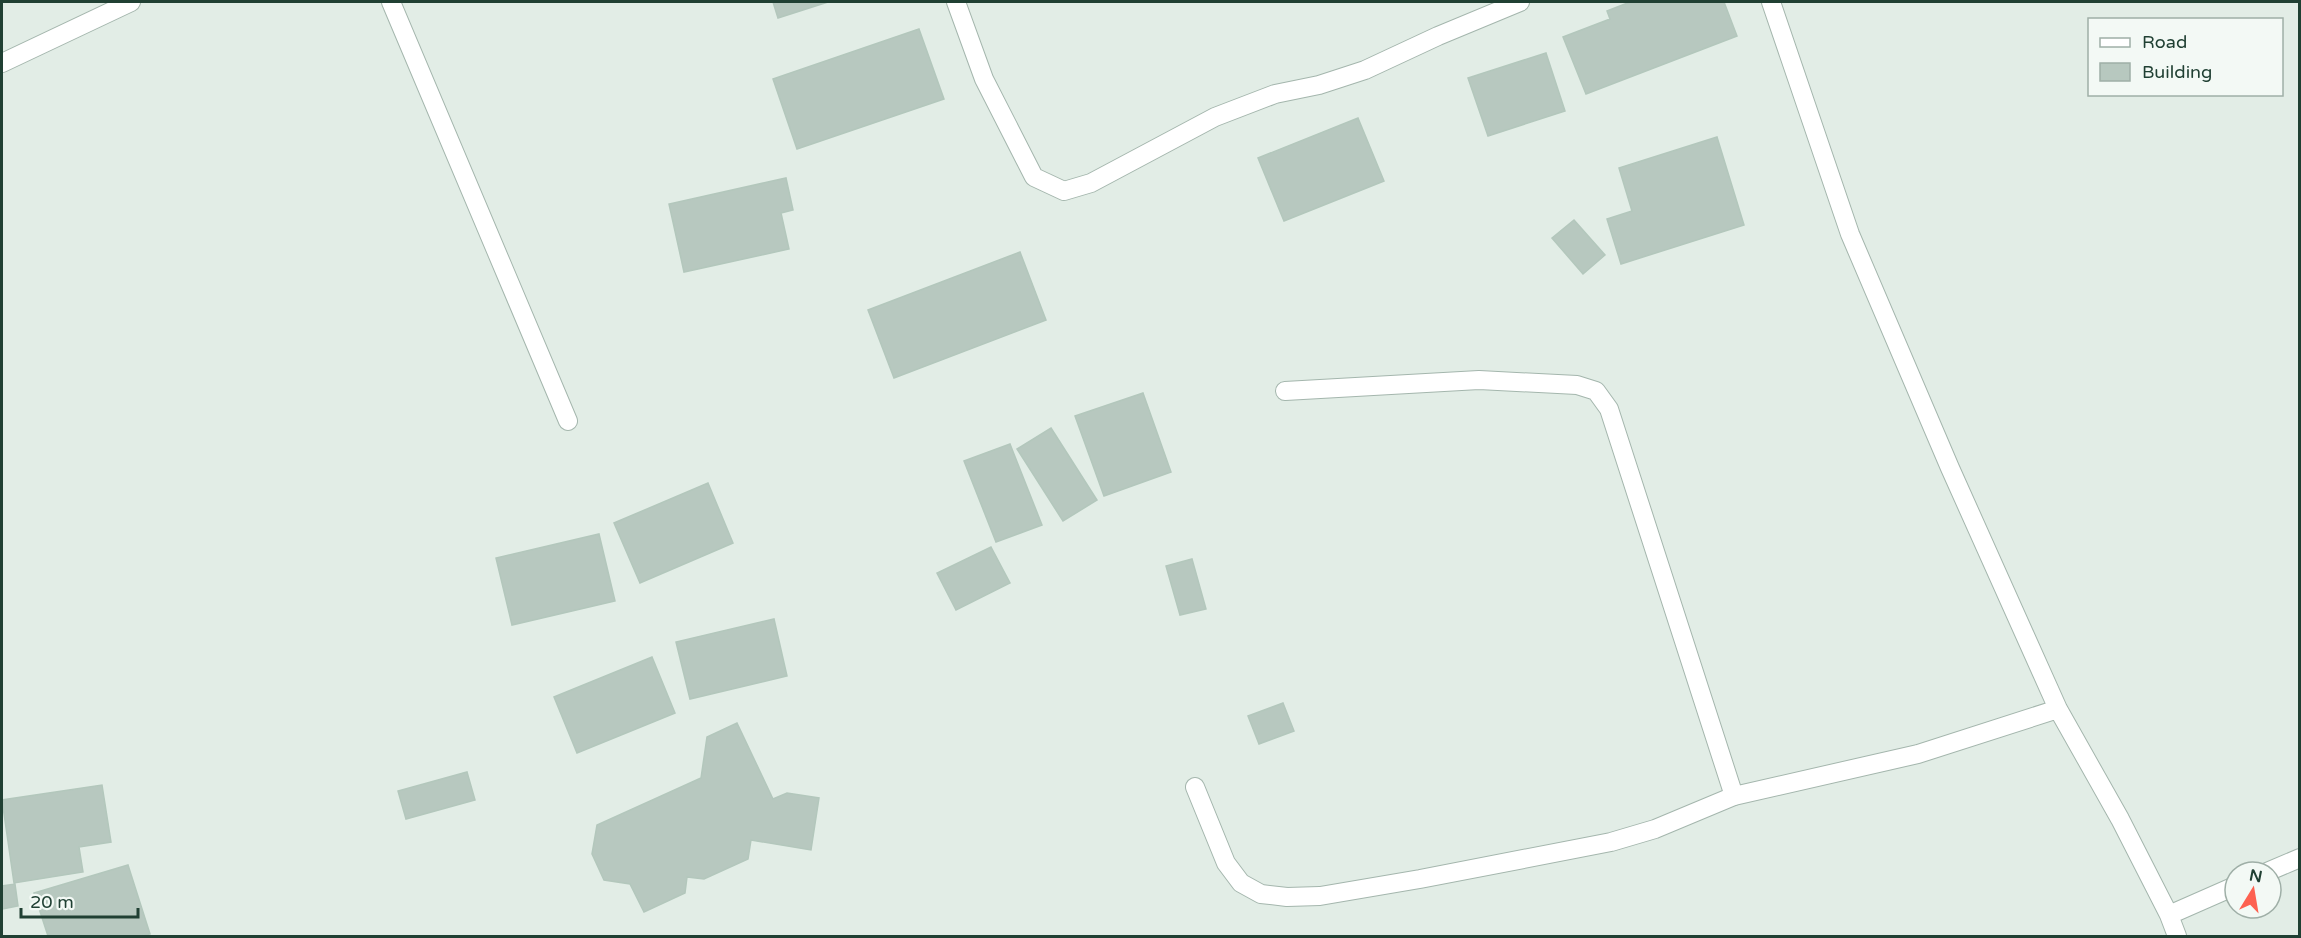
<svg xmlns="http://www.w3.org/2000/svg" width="2301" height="938" viewBox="0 0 2301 938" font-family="'Varela Round',sans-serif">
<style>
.building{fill:#b7c8bf;stroke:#b3c7bc;stroke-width:1.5}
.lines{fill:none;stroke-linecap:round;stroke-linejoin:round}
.lane-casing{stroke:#a4b6ad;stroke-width:20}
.street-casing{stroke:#a4b6ad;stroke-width:20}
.lane{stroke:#fff;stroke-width:18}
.street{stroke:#fff;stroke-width:18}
</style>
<rect width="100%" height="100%" fill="#e2ede6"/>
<path class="building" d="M773,2H828L778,18Z
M1630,2H1724L1737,36L1586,94L1563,37L1610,19L1607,11Z
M919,29L944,99L797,149L773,79Z
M1546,53L1565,111L1488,136L1468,78Z
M1358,118L1384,181L1284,221L1258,158Z
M1717,137L1744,225L1621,264L1607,219L1632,211L1619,168Z
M786,178L793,210L781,213L789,249L684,272L669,204Z
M1574,220L1605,255L1583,274L1552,238Z
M1020,252L1046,320L894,378L868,310Z
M1143,393L1171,472L1104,496L1075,416Z
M1051,428L1097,500L1063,521L1017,449Z
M1010,444L1042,525L996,542L964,461Z
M708,483L733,543L640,583L614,523Z
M599,534L615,601L512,625L496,558Z
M991,547L1010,583L956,610L937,573Z
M1192,559L1206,609L1180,615L1166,566Z
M774,619L787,676L690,699L676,642Z
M652,657L675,713L577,753L554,697Z
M1283,703L1294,731L1259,744L1248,716Z
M737,723L773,799L787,793L819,798L811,850L751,840L748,859L704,879L687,877L685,893L644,912L630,884L604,880L592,854L597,825L701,778L707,737Z
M467,772L475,800L406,819L398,791Z
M102,785L111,842L79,847L83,872L14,883L2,800Z
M128,865L150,934L141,936H48L34,893Z
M15,884L18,906L2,909V886Z"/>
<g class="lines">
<g class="lane-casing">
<path id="lane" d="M1285,391L1479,380L1577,385L1596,391L1609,409L1734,796"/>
</g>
<g class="street-casing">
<path id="street" d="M391,2L568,421
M956,2L984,79L1034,177L1064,191L1091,183L1215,117L1275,94L1319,85L1365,70L1438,36L1520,2
M1771,2L1850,234L1950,468L2058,709L2120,819L2169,915L2177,936
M2,63L131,2
M1195,787L1226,863L1241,883L1261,894L1287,897L1320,896L1420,879L1611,842L1655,829L1734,796L1918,754L2058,709
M2267,872L2300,858
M2169,915L2235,886"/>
</g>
<use href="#lane" class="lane"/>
<use href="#street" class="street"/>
</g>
<rect width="2301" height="938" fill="none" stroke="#204033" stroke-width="6"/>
<rect x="2088" y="18" width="195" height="78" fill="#f3f9f5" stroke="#9fafa7" stroke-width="1.5"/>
<rect x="2100" y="38" width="30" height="9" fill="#ffffff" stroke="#9fafa7" stroke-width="1.5"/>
<text x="2142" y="48" font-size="18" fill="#204033">Road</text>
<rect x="2100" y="63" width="30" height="18" fill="#b7c8bf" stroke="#9fafa7" stroke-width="1.5"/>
<text x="2142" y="78" font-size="18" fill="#204033">Building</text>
<g transform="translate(2253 890) rotate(11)"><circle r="28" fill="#f3f9f5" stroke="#9fafa7" stroke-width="1.5"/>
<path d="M0-4.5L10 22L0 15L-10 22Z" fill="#fd6150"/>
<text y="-9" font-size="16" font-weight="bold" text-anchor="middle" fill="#204033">N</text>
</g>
<path d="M21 908v9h117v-9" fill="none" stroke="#204033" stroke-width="3"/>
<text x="30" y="908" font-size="18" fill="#204033" stroke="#f3f9f5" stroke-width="4.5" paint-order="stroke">20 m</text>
</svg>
